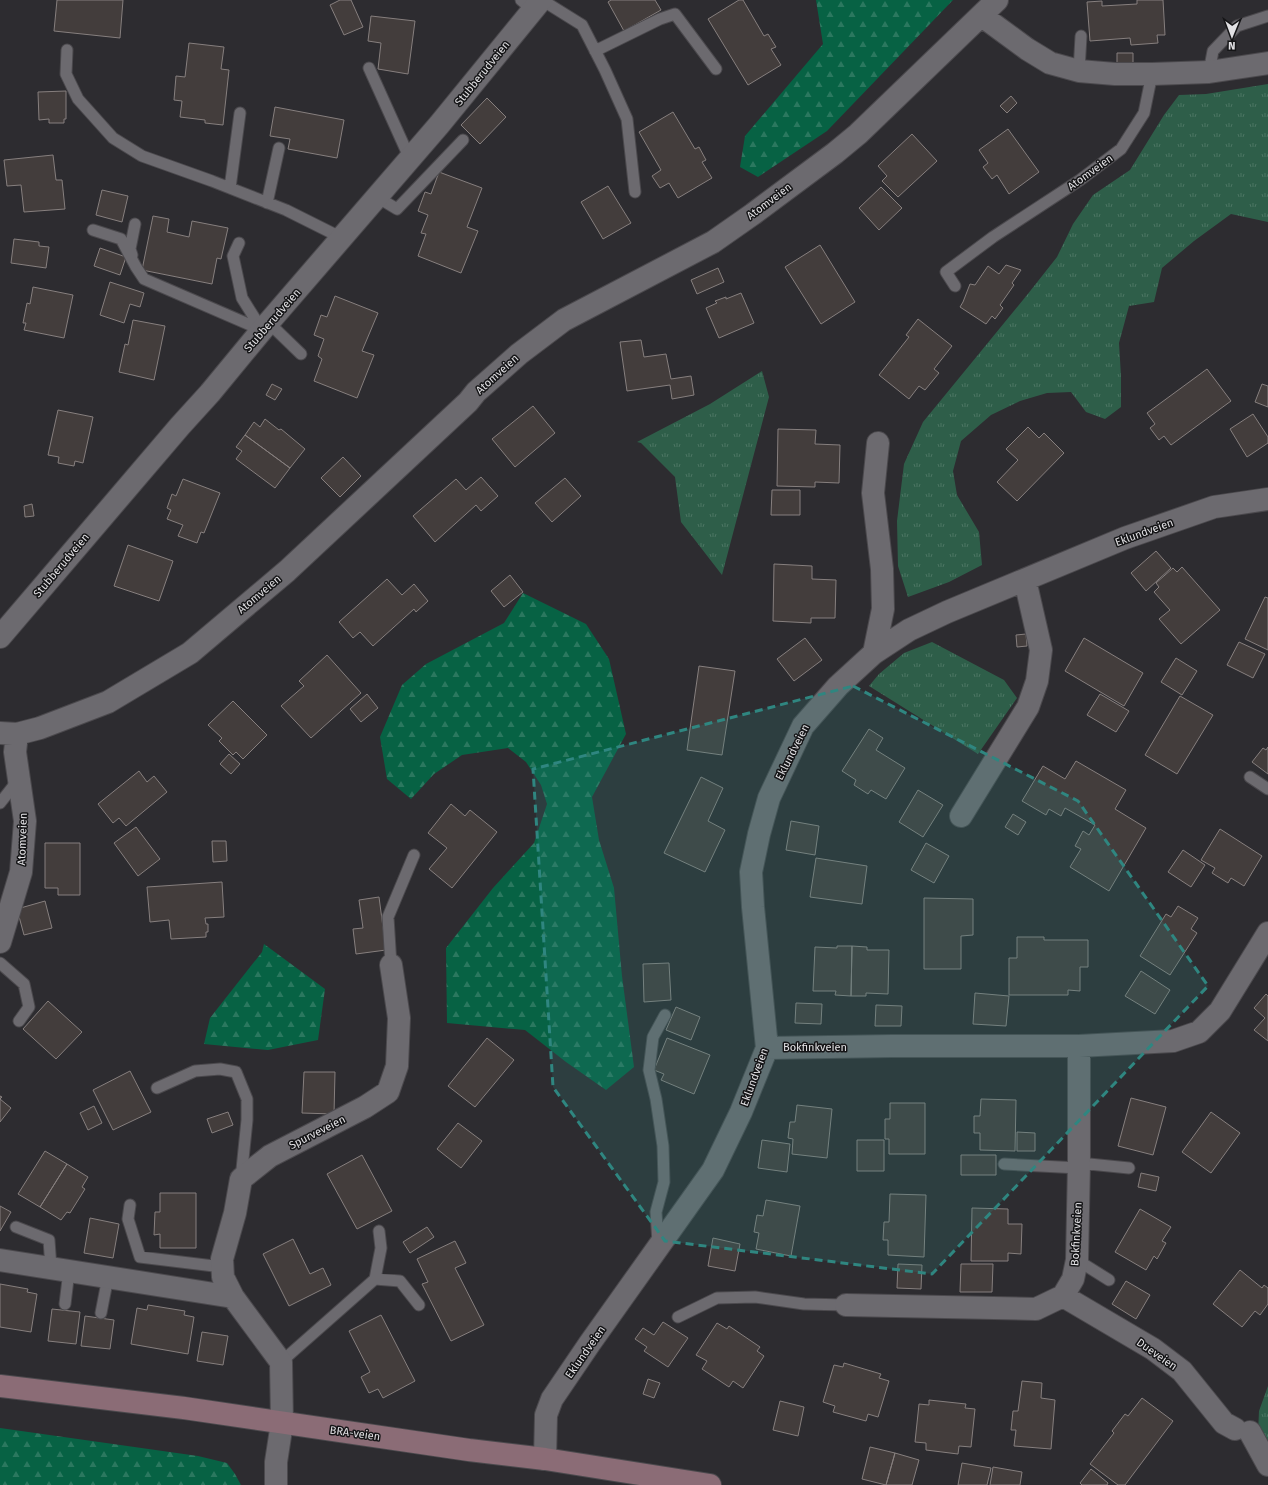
<svg xmlns="http://www.w3.org/2000/svg" width="1268" height="1485" viewBox="0 0 1268 1485" font-family="'Fira Sans',sans-serif">
<style>
.grass{fill:url(#grass-tufts)}
.forest{fill:url(#forest-firs)}
.building{fill:#433d3c;stroke:#867f7e}
.lines{fill:none;stroke-linecap:round;stroke-linejoin:round}
.service-casing{stroke:#4b494d;stroke-width:13}
.minor-casing{stroke:#4b494d;stroke-width:24}
.secondary-casing{stroke:#4b494d;stroke-width:24}
.service{stroke:#6c6a6f;stroke-width:11}
.minor{stroke:#6c6a6f;stroke-width:22}
.secondary{stroke:#8b6c76;stroke-width:22}
.marked{fill:#2f8680;fill-opacity:0.2;stroke:#2f8680;stroke-width:3;stroke-dasharray:8 5;stroke-linejoin:round}
.labels{text-anchor:middle;stroke-width:3;stroke-linejoin:round;paint-order:stroke}
.street-label{font-size:11px;fill:#e2e1e4;stroke:#151517}
</style>
<defs>
<pattern id="grass-tufts" width="24" height="20" patternUnits="userSpaceOnUse"><rect width="24" height="20" fill="#2e5e49"/><path d="M3 7l-1-3M5 7V3M7 7l1-3M15 17l-1-3M17 17v-4M19 17l1-3" fill="none" stroke="#4c7563"/></pattern>
<pattern id="forest-firs" width="22" height="20" patternUnits="userSpaceOnUse"><rect width="22" height="20" fill="#076244"/><path d="M5 1l3.5 6h-7zM16 11l3.5 6h-7z" fill="#2b785f"/></pattern>
</defs>
<rect width="100%" height="100%" fill="#2d2c30"/>
<path class="grass" d="M1268,84V222L1231,214L1194,241L1162,268L1154,302L1129,306L1119,343L1121,376V407L1105,419L1086,412L1071,392L1047,393L1020,401L991,415L961,441L953,471L957,495L979,532L982,565L949,582L908,597L898,566L897,521L904,464L923,422L1027,295L1057,257L1073,224L1093,195L1130,170L1164,115L1179,95L1206,94Z
M762,371L769,397L722,575L681,522L675,477L641,443L637,442L710,404Z
M932,642L1004,680L1017,698L978,754L869,686L879,674L904,653Z
M1268,1386V1452L1258,1433L1259,1411Z"/>
<path class="forest" d="M816,0H953L827,131L758,177L740,167L745,136L823,44Z
M523,593L586,624L609,659L626,734L592,797L599,840L614,888L622,976L634,1067L606,1090L566,1062L525,1030L447,1023L446,948L493,888L534,843L547,804L541,785L526,762L508,748L462,755L434,774L411,799L387,779L380,737L402,685L426,664L504,623Z
M264,944L325,989L318,1040L268,1050L204,1044L210,1018L262,952Z
M0,1428L198,1456L227,1463L235,1474L241,1485H0Z"/>
<path class="building" d="M57,0H123L120,38L54,31Z
M340,0H351L363,27L344,35L330,5Z
M611,0H655L661,10L624,31L608,2Z
M739,0H743L764,36L768,34L776,47L771,49L781,65L748,85L708,19Z
M1137,0H1163L1165,35H1157L1158,43L1131,45L1130,38L1090,41L1087,2L1102,1V6L1137,4Z
M371,16L415,21L408,74L378,69L381,43L368,41Z
M189,43L224,47L221,69L229,70L223,125L205,123V120L180,117L182,101L174,100L176,76L185,77Z
M1117,53H1133V64L1117,63Z
M66,91V119H64V123H49V119L39,120L38,92Z
M1011,96L1017,103L1007,113L1000,106Z
M487,98L506,117L480,144L461,125Z
M275,107L344,120L337,158L288,149L290,139L270,136Z
M673,112L695,149L699,147L706,160L702,162L712,178L678,198L669,183L660,188L652,176L661,170L639,132Z
M1008,129L1039,172L1009,194L997,175L992,179L983,167L988,163L979,150Z
M912,134L937,161L898,197L882,181L887,176L878,166Z
M53,155L56,180H62L65,209L24,212L21,185L7,186L4,160Z
M439,172L482,188L467,227L478,231L461,273L418,256L426,234L421,233L428,215L418,211L425,192L431,194Z
M608,186L631,223L603,239L581,202Z
M881,187L902,208L879,230L859,208Z
M102,190L128,196L122,222L96,215Z
M153,216L169,219L167,232L189,237L192,221L228,228L221,259L217,258L212,284L142,270Z
M14,239L39,242V246L49,247L46,268L11,263Z
M820,245L855,302L821,324L785,267Z
M100,248L126,257L120,275L94,266Z
M1006,265L1021,270L1012,283L1014,285L1000,305L1003,308L995,319L992,316L986,324L960,307L963,302L970,284L975,285L988,266L999,274Z
M718,268L724,282L697,294L691,280Z
M110,282L144,293L140,307L130,304L124,323L100,315Z
M33,287L73,295L64,338L24,330L26,323H23L27,303L30,304Z
M741,293L754,323L719,338L706,308L717,303L715,301L726,297V299Z
M335,296L378,313L362,351L374,355L357,398L314,381L322,359L318,356L324,339L314,335L321,315L327,317Z
M918,319L952,346L934,369L939,373L925,390L919,386L909,399L879,375L909,337L906,335Z
M133,320L165,326L154,380L119,372L125,344L128,345Z
M641,340L644,357L666,354L671,379L691,376L694,395L672,399L670,385L627,391L620,342Z
M1207,369L1231,401L1171,445L1164,436L1159,440L1150,428L1155,424L1147,413Z
M272,384L282,389L275,400L266,395Z
M1262,384L1268,386V407L1255,402Z
M533,406L555,433L515,467L492,439Z
M58,410L93,417L83,463L75,461L74,466L58,463L59,457L48,455Z
M1253,414L1268,437V443L1247,457L1230,429Z
M265,419L279,430L281,429L305,449L290,468L245,435L254,422L260,427Z
M1028,427L1039,438L1044,433L1064,453L1017,501L997,482L1018,460L1006,449Z
M778,429L816,430L815,444L840,445L839,483L815,482V487L777,486Z
M245,435L290,468L275,488L236,459L242,451L236,447Z
M343,457L361,476L340,497L321,478Z
M481,477L498,496L481,511L476,505L435,542L413,516L456,479L466,490Z
M565,478L581,496L552,522L535,503Z
M183,479L220,493L204,533L201,532L197,543L178,536L183,525L167,519L171,510L167,508L172,494L176,496Z
M772,490H800V515H771Z
M32,504L34,516L25,517L24,506Z
M128,545L173,561L159,601L114,586Z
M1156,551L1171,568L1146,591L1131,573Z
M774,564L812,566V579L836,580L835,618H811V623L773,621Z
M1182,567L1220,610L1181,644L1159,619L1170,610L1154,592L1159,587L1156,583L1173,568L1177,572Z
M510,575L523,592L504,607L491,591Z
M387,579L402,595L414,584L428,601L416,612L414,609L373,646L360,632L353,638L339,622Z
M1265,597L1268,598V650L1245,639Z
M1026,634L1027,646L1017,647L1016,635Z
M805,638L822,660L794,681L777,659Z
M1084,638L1143,673L1124,706L1065,671Z
M1239,642L1265,654L1253,678L1227,665Z
M327,655L361,693L311,738L281,706L304,686L299,681Z
M1176,658L1197,671L1182,695L1161,682Z
M699,666L735,671L722,755L687,750Z
M367,694L378,708L361,722L350,709Z
M1100,694L1129,711L1116,732L1087,715Z
M1180,696L1213,715L1177,774L1145,755Z
M233,701L267,735L243,759L236,752L233,755L219,741L222,738L208,725Z
M869,729L883,738L876,750L905,768L886,799L871,790L868,794L854,785L856,780L842,771Z
M1268,747V774L1252,762L1263,748L1266,750Z
M229,754L240,764L231,774L220,764Z
M1076,761L1126,790L1115,809L1146,828L1109,891L1070,867L1081,849L1075,846L1083,831L1089,835L1095,825L1065,808L1061,816L1049,809L1046,815L1022,801L1043,766L1065,779Z
M139,771L147,782L154,776L167,792L126,826L119,818L113,823L98,804Z
M701,777L723,788L708,821L725,830L705,872L664,853Z
M918,790L943,805L923,837L899,822Z
M451,804L465,816L470,810L497,832L452,888L429,869L447,848L428,833Z
M1013,814L1026,822L1018,835L1005,827Z
M791,821L819,826L815,855L786,850Z
M136,827L160,859L138,876L114,843Z
M1220,829L1262,856L1244,886L1231,878L1228,883L1212,873L1215,868L1201,860Z
M212,841H226L227,861L213,862Z
M45,843H80V895H58V888H45Z
M926,843L949,856L934,883L911,870Z
M1183,850L1205,865L1191,887L1168,872Z
M816,858L867,866L862,904L810,897Z
M222,882L224,917L205,918L206,924H208V932H206V937L171,939L169,920L150,922L147,887Z
M379,897L386,950L356,954L353,929L363,928L359,900Z
M924,898L973,899V935L961,936V969H924Z
M45,901L52,928L24,935L17,909Z
M1178,906L1198,918L1191,929L1197,933L1170,975L1140,956L1166,914L1171,917Z
M1017,937H1044V940H1088V967H1080V991L1068,990V995H1009V958H1017Z
M837,946H852L851,996L835,995L836,991H813L815,947L837,948Z
M852,946L867,947V950H889L888,994L866,993V996H851Z
M669,963L671,1000L644,1002L643,964Z
M1141,971L1170,990L1155,1014L1125,996Z
M975,993L1009,996L1006,1026L973,1024Z
M1266,994L1268,996V1041L1254,1030L1265,1018L1254,1008Z
M48,1001L82,1032L56,1059L23,1029Z
M796,1003L822,1004L821,1024L795,1023Z
M876,1005L902,1006L901,1026H875Z
M676,1007L700,1017L691,1040L666,1030Z
M487,1038L514,1060L475,1107L448,1086Z
M667,1038L710,1055L694,1094L661,1080L664,1074L654,1070Z
M130,1071L151,1112L113,1130L93,1090Z
M304,1072H335L334,1114L302,1113Z
M0,1096L2,1097L0,1099L11,1108L0,1122Z
M1131,1098L1166,1107L1153,1155L1118,1146Z
M981,1099L1016,1100L1015,1151L980,1150V1133H974V1116H980Z
M890,1103H925V1154H889V1139H885V1119H890Z
M797,1105L832,1109L827,1158L792,1154L793,1139L788,1138L790,1122H795Z
M94,1106L102,1123L88,1130L80,1113Z
M228,1112L233,1125L212,1133L207,1119Z
M1211,1112L1240,1133L1211,1173L1182,1152Z
M458,1123L482,1141L461,1168L437,1149Z
M1017,1132L1035,1133V1151H1017Z
M762,1140L790,1144L787,1172L758,1168Z
M857,1140H884V1171H857Z
M45,1151L67,1164L40,1207L18,1194Z
M362,1155L392,1211L357,1229L327,1174Z
M961,1155H996V1175H961Z
M67,1164L88,1177L82,1187L85,1189L70,1213L67,1212L61,1220L40,1207Z
M1141,1173L1159,1177L1156,1191L1138,1187Z
M160,1193H196V1248H160V1234L154,1235L155,1212H160Z
M890,1194L926,1195L924,1257L888,1255V1240H883L884,1222H889Z
M766,1200L800,1206L791,1256L756,1249L759,1233L754,1232L757,1215L763,1216Z
M0,1206L11,1212L0,1231Z
M972,1208L1008,1209V1224H1022L1021,1254L1008,1253V1261H971Z
M1140,1209L1171,1227L1162,1241L1166,1243L1157,1259L1154,1256L1146,1270L1115,1252Z
M90,1218L119,1224L113,1258L84,1253Z
M427,1227L434,1237L410,1253L403,1242Z
M713,1238L740,1244L735,1271L708,1266Z
M293,1239L310,1274L323,1268L331,1285L289,1306L263,1254Z
M455,1241L466,1263L455,1268L484,1325L451,1341L422,1284L428,1282L417,1259Z
M898,1264L922,1265L921,1289L897,1288Z
M961,1264H993L992,1292H960Z
M1240,1270L1262,1288L1264,1285L1268,1288V1304L1260,1315L1255,1311L1242,1327L1213,1304Z
M1126,1281L1150,1295L1136,1319L1112,1304Z
M0,1284L28,1289L27,1292L37,1294L31,1332L0,1327Z
M148,1305L185,1311L184,1315L194,1317L188,1354L131,1344L137,1308L147,1310Z
M52,1309L80,1312L76,1344L48,1341Z
M381,1315L415,1381L383,1398L378,1389L369,1393L361,1377L370,1372L349,1331Z
M85,1316L114,1320L110,1349L81,1346Z
M663,1322L688,1338L668,1367L644,1351L647,1347L635,1339L643,1328L654,1335Z
M717,1323L727,1329L729,1326L760,1347L757,1351L764,1356L743,1388L733,1381L729,1387L702,1369L707,1361L696,1355Z
M202,1332L228,1336L223,1365L197,1361Z
M844,1363L881,1374L879,1378L889,1381L878,1417L868,1414L866,1421L833,1412L835,1406L823,1402L834,1365L843,1367Z
M648,1379L660,1383L654,1398L643,1394Z
M1022,1381L1042,1383L1041,1398L1055,1400L1051,1449L1014,1446L1016,1430H1011L1013,1411H1018Z
M1142,1398L1173,1421L1125,1485H1118L1090,1464L1114,1433L1112,1431L1125,1414L1128,1416Z
M929,1400L966,1404L965,1408L975,1409L971,1447L959,1446L958,1454L926,1450V1443L915,1442L919,1404L929,1405Z
M780,1401L804,1407L798,1436L773,1430Z
M870,1447L895,1453L886,1485L862,1479Z
M895,1453L919,1460L912,1485H886Z
M962,1463L991,1468L987,1485H958Z
M993,1467L1022,1472L1020,1485H990Z
M1091,1469L1108,1483L1107,1485H1082L1080,1483Z"/>
<g class="lines">
<g class="service-casing">
<path id="service" d="M521,0L533,10
M542,0L582,25L605,70L627,119L635,192
M67,50L66,74L78,99L113,138L142,156L212,181L286,210L342,238
M595,51L660,19L675,14L716,69
M369,68L410,159
M1079,71L1081,36
M1209,72L1213,51L1237,26L1268,16
M230,188L240,113
M377,197L397,209L463,140
M267,203L279,148
M93,230L121,239L136,267L144,279L262,330
M239,243L233,256L242,298L262,330
M132,255L130,249L135,224
M955,286L946,272L993,237L1080,180L1121,149L1144,113L1152,74
M269,323L301,354
M1250,777L1268,789
M0,803L19,779
M0,963L24,984L29,1007L19,1021
M391,965L388,917L414,855
M157,1088L195,1071L220,1069L236,1072L247,1099V1120L241,1179
M1079,1163L1129,1168
M1004,1164L1079,1168
M130,1205L128,1219L140,1257L222,1267
M16,1227L49,1240L51,1268
M658,1243L656,1212L664,1182L663,1146L656,1099L649,1070L653,1037L665,1015
M1077,1260L1109,1280
M375,1279L400,1281L419,1305
M65,1304L69,1271
M101,1313L108,1277
M678,1317L717,1298L755,1297L804,1304L846,1305
M281,1362L375,1279L381,1248L379,1231"/>
</g>
<g class="minor-casing">
<path id="minor" d="M982,16L1027,49L1050,63L1079,71L1115,74H1152L1209,72L1268,63
M0,637L180,426L210,393L262,330L439,125L541,0
M874,653L883,609L882,569L873,493L878,443
M0,733L17,734L40,728L108,702L190,653L287,571L468,402L476,392L519,354L564,320L713,242L753,214L835,153L858,134L997,0
M961,816L1028,707L1037,681L1041,650L1025,580
M0,942L21,872L25,821L15,752L17,734
M767,1048L892,1046H1079L1173,1041L1199,1032L1220,1011L1268,933
M0,1260L233,1297
M1063,1296L1153,1349L1182,1371L1224,1423L1235,1429
M846,1305L1036,1309L1063,1296L1073,1279L1077,1260L1079,1163V1046
M1250,1432L1268,1465
M545,1459L546,1415L552,1399L590,1343L713,1170L741,1112L767,1048L753,907L751,872L759,834L769,798L803,726L838,686L874,653L909,630L947,612L1125,538L1214,507L1268,499
M276,1485V1462L282,1423L281,1362L233,1297L223,1277L222,1259L235,1213L241,1179L270,1156L365,1107L388,1092L397,1066L399,1018L391,965"/>
</g>
<g class="secondary-casing">
<path id="secondary" d="M0,1386L184,1408L469,1450L545,1459L710,1485"/>
</g>
<use href="#service" class="service"/>
<use href="#minor" class="minor"/>
<use href="#secondary" class="secondary"/>
</g>
<path class="marked" d="M853,686L1078,801L1208,986L932,1274L665,1241L553,1087L533,769Z"/>
<g class="labels">
<g class="street-label">
<text transform="translate(482 73) rotate(-51)" y="4">Stubberudveien</text>
<text transform="translate(1090 172) rotate(-36)" y="4">Atomveien</text>
<text transform="translate(769 201) rotate(-37)" y="4">Atomveien</text>
<text transform="translate(272 320) rotate(-49)" y="4">Stubberudveien</text>
<text transform="translate(497 374) rotate(-42)" y="4">Atomveien</text>
<text transform="translate(1144 532) rotate(-20)" y="4">Eklundveien</text>
<text transform="translate(61 565) rotate(-50)" y="4">Stubberudveien</text>
<text transform="translate(259 594) rotate(-40)" y="4">Atomveien</text>
<text transform="translate(792 752) rotate(-63)" y="4">Eklundveien</text>
<text transform="translate(22 839) rotate(-88)" y="4">Atomveien</text>
<text x="815" y="1051">Bokfinkveien</text>
<text transform="translate(754 1077) rotate(-70)" y="4">Eklundveien</text>
<text transform="translate(317 1132) rotate(-27)" y="4">Spurveveien</text>
<text transform="translate(1076 1234) rotate(-87)" y="4">Bokfinkveien</text>
<text transform="translate(585 1352) rotate(-55)" y="4">Eklundveien</text>
<text transform="translate(1157 1354) rotate(35)" y="4">Dueveien</text>
<text transform="translate(355 1433) rotate(8)" y="4">BRA-veien</text>
</g>
</g>
<g transform="translate(1232 36) rotate(181)" stroke="#151517" stroke-width="3" paint-order="stroke">
<path d="M0-3L7 15L0 10L-7 15Z" fill="#e2e1e4"/>
<text y="-6" font-size="11" font-weight="bold" text-anchor="middle" fill="#e2e1e4">N</text>
</g>
</svg>
